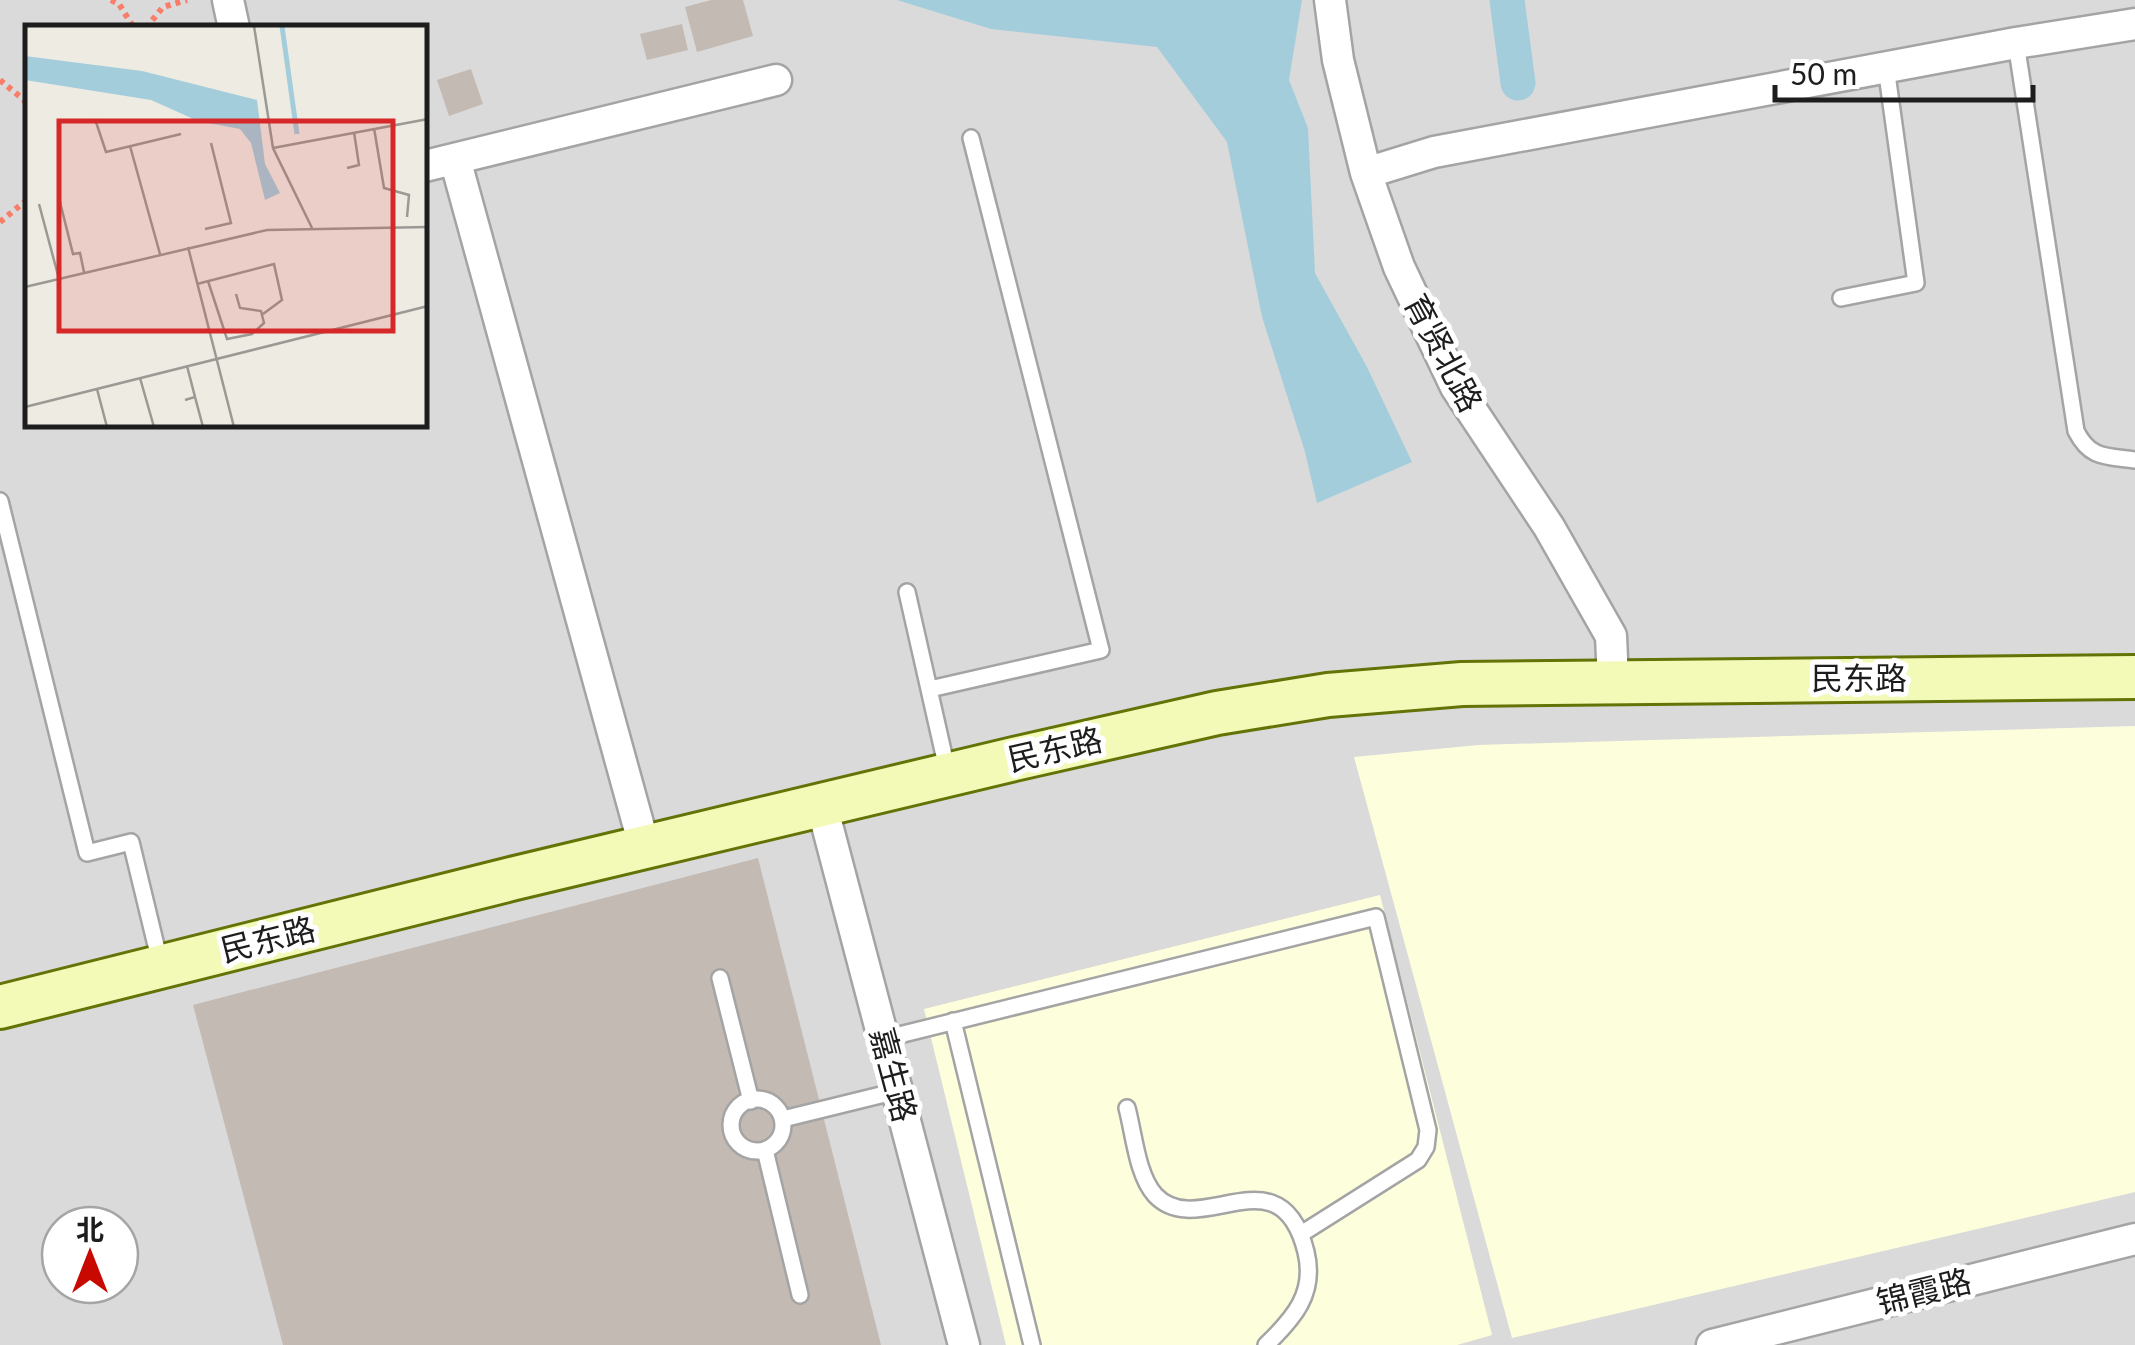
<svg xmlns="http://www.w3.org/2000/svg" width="2135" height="1345" viewBox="0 0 2135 1345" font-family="Lato,'Noto Sans SC',sans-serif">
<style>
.residential{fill:#dbdada;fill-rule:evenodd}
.education{fill:#fdffdc}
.water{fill:#a4cddc}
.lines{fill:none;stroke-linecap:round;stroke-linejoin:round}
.canal{stroke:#a4cddc;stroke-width:35}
.building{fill:#c3bab3}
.lane-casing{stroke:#a4a4a4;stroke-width:20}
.street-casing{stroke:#a4a4a4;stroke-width:35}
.secondary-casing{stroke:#637306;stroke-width:48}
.path{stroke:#f87e6a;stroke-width:6;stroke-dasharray:5 5;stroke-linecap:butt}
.lane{stroke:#fff;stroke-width:15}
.street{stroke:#fff;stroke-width:30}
.secondary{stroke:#f3f9b7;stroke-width:42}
.labels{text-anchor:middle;stroke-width:10;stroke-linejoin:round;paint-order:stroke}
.street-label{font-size:32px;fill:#1d1d1d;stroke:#fff}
.inset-river{fill:none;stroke:#a4cddc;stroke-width:5}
.inset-road{fill:none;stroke:#9a9994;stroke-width:2.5}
.view{fill:#d62828;fill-opacity:0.15;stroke:#d62828;stroke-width:5}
.inset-edge{fill:none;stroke:#1d1d1d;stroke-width:5}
</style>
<rect width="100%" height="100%" fill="#eeebe3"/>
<path class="residential" d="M0,0H2135V1345H0ZM28,28H425V425H28ZM60,1225H120V1285H60Z"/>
<path class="education" d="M2135,726V1192L1512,1338L1354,757L1478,745Z
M1380,895L1492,1335L1457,1345H1006L924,1009Z"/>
<path class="water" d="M897,0H1302L1289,80L1308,128L1315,273L1367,367L1412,462L1317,503L1305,452L1262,317L1227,142L1157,47L991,29Z"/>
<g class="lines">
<path class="canal" d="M1507,0L1518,83"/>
</g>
<path class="building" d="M711,0H743L753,36L697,52L685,7Z
M682,24L688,50L647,60L640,34Z
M471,69L483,104L449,116L437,80Z
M758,858L881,1345H283L193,1005Z"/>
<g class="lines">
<g class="lane-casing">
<path id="lane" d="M2016,43L2076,431C2090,459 2106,456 2135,460
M1841,298L1916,283L1886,67
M0,501L87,853L131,842L160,962
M907,592L948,773
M930,689L1101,650L971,138
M720,978L751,1101
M953,1021L1032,1345
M883,1039L1376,917L1428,1130L1426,1147L1418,1160L1301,1234
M731 1125a26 26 0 1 1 52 0a26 26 0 1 1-52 0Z
M1127,1108C1134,1134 1137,1175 1155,1195C1199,1242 1280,1148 1306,1252C1316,1293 1294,1318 1266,1345
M783,1119L897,1091
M765,1150L800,1295"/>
</g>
<g class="street-casing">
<path id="street" d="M228,0L234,28
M1330,0L1338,60L1366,173L1399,267L1456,387L1549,527L1611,636L1613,681
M455,159L645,849
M425,166L776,80
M1366,173L1434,152L2016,43L2135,24
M822,806L964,1345
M1712,1345L2135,1239"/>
</g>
<g class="secondary-casing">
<path id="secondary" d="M0,1007L511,879L1014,759L1217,713L1328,695L1462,684L2135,677"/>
</g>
<path class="path" d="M111,0L119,4L134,28
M146,28L163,7L187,0
M0,80L24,100L28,107
M0,222L28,199"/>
<use href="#lane" class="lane"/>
<use href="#street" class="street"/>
<use href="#secondary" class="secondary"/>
</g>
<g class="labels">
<g class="street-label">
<text transform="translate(1443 353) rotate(62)" y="11">育贤北路</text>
<text x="1859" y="690">民东路</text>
<text transform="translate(1055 750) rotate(-13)" y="11">民东路</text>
<text transform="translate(268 940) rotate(-14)" y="11">民东路</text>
<text transform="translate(893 1075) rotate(75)" y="11">嘉生路</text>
<text transform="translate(1924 1292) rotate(-14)" y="11">锦霞路</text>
</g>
</g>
<g transform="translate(25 25)">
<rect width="402" height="402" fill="#eeebe3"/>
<path d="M0,31L117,46L232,75L240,139L255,168L240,175L226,118L215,104L173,96L126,75L0,55Z" fill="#a4cddc"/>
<path class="inset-river" d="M257,1L272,109"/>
<path class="inset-road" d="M229,1L248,123L287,203M70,94L81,127L156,109M349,103L359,163L384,170L382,192M105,121L135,229M248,123L403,94M322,143L334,140L329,107M34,173L48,229L55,228L59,247M14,179L34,254M180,204L206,198L186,118M163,222L209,402M183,256L202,314L227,309L239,298L236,286L215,283L211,269M172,259L249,239L257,275L238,289M0,262L242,205L403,202M115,353L129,402M72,364L82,402M170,372L178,402M160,375L170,372L162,341M0,382L403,281"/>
<path class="view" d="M34,96H368V306H34Z"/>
<rect width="402" height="402" class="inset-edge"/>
</g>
<g transform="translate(90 1255)"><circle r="48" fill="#ffffff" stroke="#a5a5a5" stroke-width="2.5"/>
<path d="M0-8L18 38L0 25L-18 38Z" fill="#c80902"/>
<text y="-15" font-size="28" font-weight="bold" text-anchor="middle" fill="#1d1d1d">北</text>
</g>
<path d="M1775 85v15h258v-15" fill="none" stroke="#1d1d1d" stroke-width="5"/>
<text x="1790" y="85" font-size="30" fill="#1d1d1d" stroke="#ffffff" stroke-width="8" paint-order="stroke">50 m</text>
</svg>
